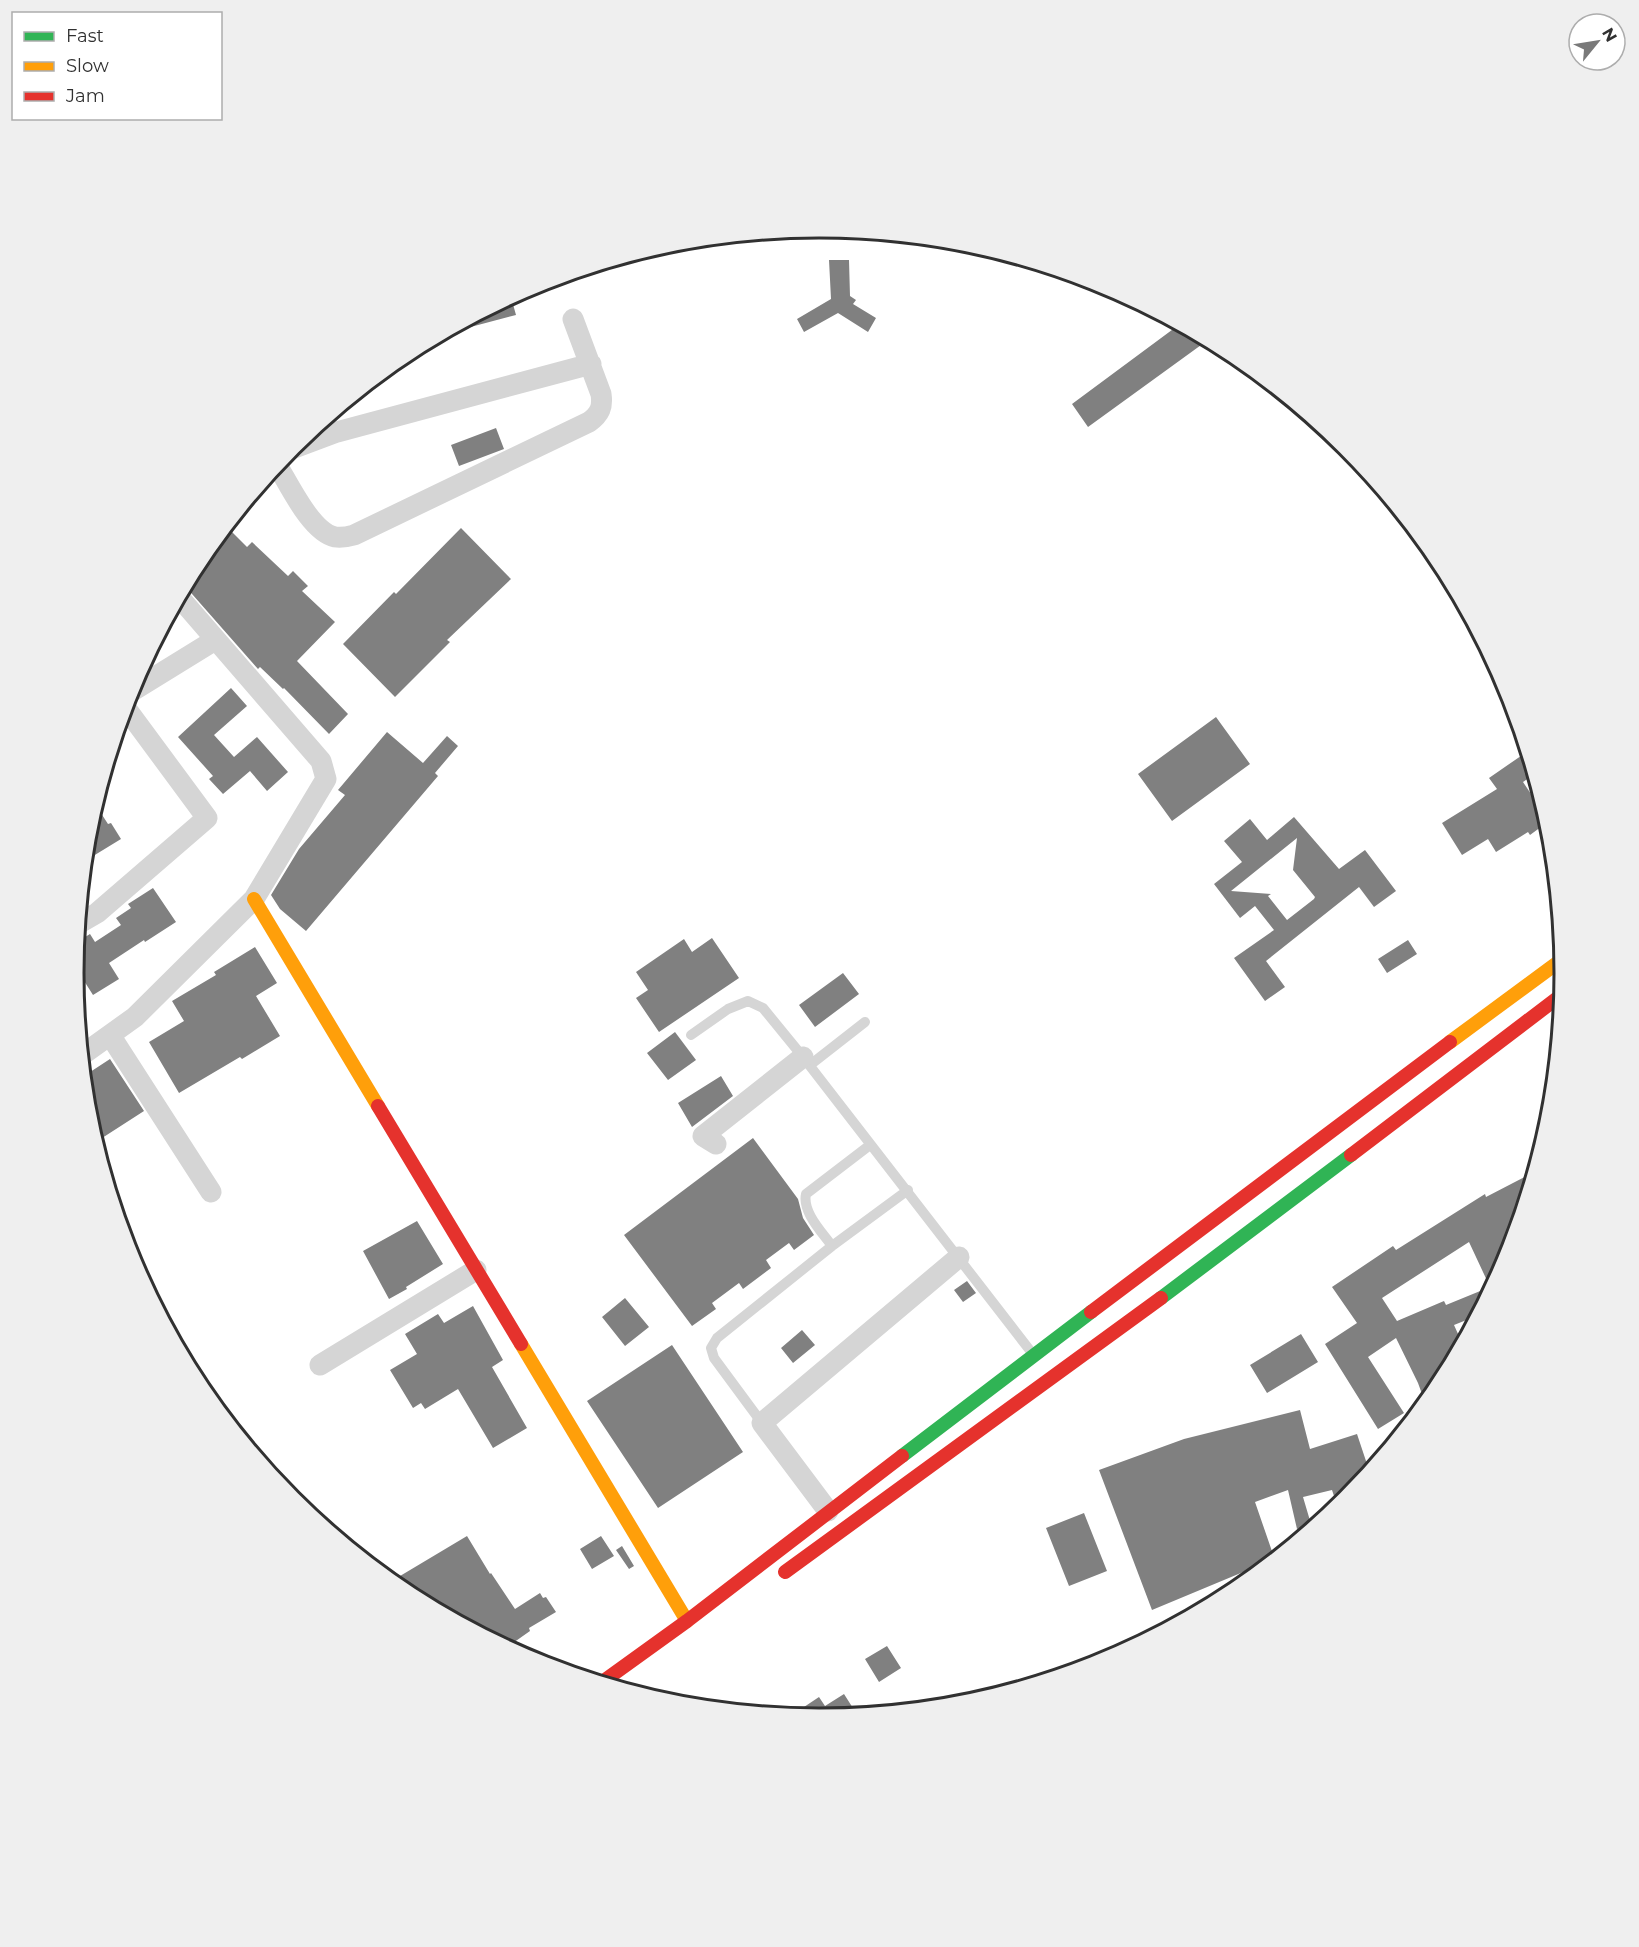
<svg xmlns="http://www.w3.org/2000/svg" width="1639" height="1947" viewBox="0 0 1639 1947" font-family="Montserrat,sans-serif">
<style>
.building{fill:#808080;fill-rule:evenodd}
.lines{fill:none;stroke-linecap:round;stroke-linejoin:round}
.lane{stroke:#d5d5d5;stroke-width:10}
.street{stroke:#d5d5d5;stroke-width:21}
.fast{stroke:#30b455;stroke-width:14}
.slow{stroke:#ff9f0a;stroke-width:14}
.jam{stroke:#e5322d;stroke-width:14}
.rim{fill:none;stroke:#313131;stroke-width:3}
</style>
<rect width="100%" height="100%" fill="#fff"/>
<path class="building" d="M829,260H849L850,296L856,300L853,304L876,318L868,332L838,313L804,332L797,319L831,299Z
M511,297L516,315L463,329L461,323Z
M1180,324L1208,340L1088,427L1072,404Z
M496,428L504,449L459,466L451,445Z
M226,526L247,547L252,542L288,576L293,571L308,586L302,591L335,622L297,661L348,714L329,734L284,688L283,689L260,667L258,669L185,586L194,569L206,556L204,553Z
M461,528L511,579L447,640L450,642L395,697L343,644L394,592L396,594Z
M231,688L247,706L214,735L234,757L257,737L288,772L267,791L250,771L223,794L209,779L213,776L178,737Z
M1216,717L1250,764L1172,821L1138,774Z
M387,732L423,763L447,736L458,746L435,773L438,776L306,931L280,909L271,895L299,849L345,795L338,790Z
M1528,751L1535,774L1523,782L1549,821L1530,835L1528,832L1496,852L1488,839L1462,855L1442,823L1497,789L1489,778Z
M95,804L108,824L111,823L121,839L85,861L88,828Z
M1294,817L1339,869L1365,850L1396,891L1374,907L1359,887L1266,961L1285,987L1265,1001L1234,958L1274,930L1255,906L1240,918L1214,884L1242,862L1224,841L1250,819L1267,840ZM1297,838L1293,870L1315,897L1314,899L1287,920L1268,896L1271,894L1231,891Z
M153,888L176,922L145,942L144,940L109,963L119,979L93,995L74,965L77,942L90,934L95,942L121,925L116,918L131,908L128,904Z
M712,938L739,978L659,1032L636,998L648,990L636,972L684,939L692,952Z
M1408,940L1417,954L1387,973L1378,959Z
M255,947L277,983L256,996L280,1036L242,1059L240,1057L179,1093L149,1042L184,1021L172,1001L216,975L214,972Z
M843,973L859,994L815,1027L799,1005Z
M675,1032L696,1060L668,1080L647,1053Z
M110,1059L144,1111L99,1140L88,1119L84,1076Z
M721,1076L733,1096L692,1127L678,1103Z
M753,1138L798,1199L803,1218L814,1235L794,1250L789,1243L766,1260L771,1268L743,1289L739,1283L712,1303L716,1309L692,1326L624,1235Z
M1536,1171L1509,1259L1479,1315L1454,1325L1463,1345L1440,1388L1426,1405L1418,1383L1396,1338L1368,1357L1404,1413L1378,1429L1325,1344L1357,1323L1332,1287L1393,1246L1396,1250L1485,1194L1486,1197ZM1469,1242L1490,1287L1446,1305L1444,1301L1397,1321L1382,1298Z
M417,1221L443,1264L406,1287L407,1289L389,1299L363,1251Z
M967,1281L976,1293L963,1302L954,1290Z
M625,1298L649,1327L625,1346L602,1317Z
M473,1306L503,1360L492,1367L527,1428L493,1448L458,1389L425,1409L421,1403L413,1408L390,1370L417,1354L405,1334L438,1314L444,1323Z
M802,1330L815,1345L793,1363L781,1348Z
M1301,1334L1318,1362L1267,1393L1250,1365Z
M672,1345L743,1452L658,1508L587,1401Z
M1300,1410L1310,1449L1357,1434L1370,1473L1347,1501L1338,1508L1332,1490L1303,1497L1311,1524L1297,1529L1288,1490L1255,1502L1275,1560L1251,1580L1248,1570L1152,1610L1099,1470L1184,1439Z
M1084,1513L1107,1571L1069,1586L1046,1528Z
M467,1536L490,1574L491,1573L515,1609L540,1593L543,1598L546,1597L556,1612L529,1628L530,1631L506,1648L405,1594L395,1579Z
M601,1536L614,1556L592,1569L580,1549Z
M622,1546L634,1566L629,1569L616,1550Z
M887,1646L901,1668L879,1682L865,1659Z
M844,1694L858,1716L819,1719L789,1717L819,1697L825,1706Z"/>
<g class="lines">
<path class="lane" d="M691,1035L728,1009L748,1001L763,1008L803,1057L1032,1353
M810,1065L865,1022
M832,1246C822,1232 802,1212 806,1194L870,1145
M762,1423L714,1358L711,1348L717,1338L832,1246L908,1190"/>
<path class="street" d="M289,450L337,432L591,364
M277,465C289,484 311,532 335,537C341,538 347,537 354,535L589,422C600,414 603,407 601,394L573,319
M129,693L215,640
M78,924L97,913L207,818L125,707
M110,1035L211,1192
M82,1055L135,1017L254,899L326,779L321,761L179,597
M716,1144L703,1136L803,1057
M320,1365L476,1270
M828,1511L762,1423L959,1257"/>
<path class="fast" d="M1161,1298L1351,1155
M902,1456L1091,1312"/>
<path class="slow" d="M254,899L378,1106
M1450,1042L1564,958
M521,1344L687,1621"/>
<path class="jam" d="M378,1106L521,1344
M1351,1155L1564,993
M1091,1312L1450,1042
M785,1572L1161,1298
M601,1683L687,1621L902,1456"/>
</g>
<path d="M0 0H1639V1947H0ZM84 973a735 735 0 1 1 1470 0a735 735 0 1 1-1470 0Z" fill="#efefef" fill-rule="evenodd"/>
<path class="rim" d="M84 973a735 735 0 1 1 1470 0a735 735 0 1 1-1470 0Z"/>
<rect x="12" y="12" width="210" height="108" fill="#ffffff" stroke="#adadad" stroke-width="1.5"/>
<rect x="24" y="32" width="30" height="9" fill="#30b455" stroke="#adadad" stroke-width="1.5"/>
<text x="66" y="42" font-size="18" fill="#313131">Fast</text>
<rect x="24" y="62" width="30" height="9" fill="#ff9f0a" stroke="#adadad" stroke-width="1.5"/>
<text x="66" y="72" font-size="18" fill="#313131">Slow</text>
<rect x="24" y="92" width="30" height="9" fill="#e5322d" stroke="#adadad" stroke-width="1.5"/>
<text x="66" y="102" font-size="18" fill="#313131">Jam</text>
<g transform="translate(1597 42) rotate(60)"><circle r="28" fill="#ffffff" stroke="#adadad" stroke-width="1.5"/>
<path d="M0-4.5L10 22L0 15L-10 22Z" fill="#797979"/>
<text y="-9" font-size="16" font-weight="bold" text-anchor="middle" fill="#313131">N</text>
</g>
</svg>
